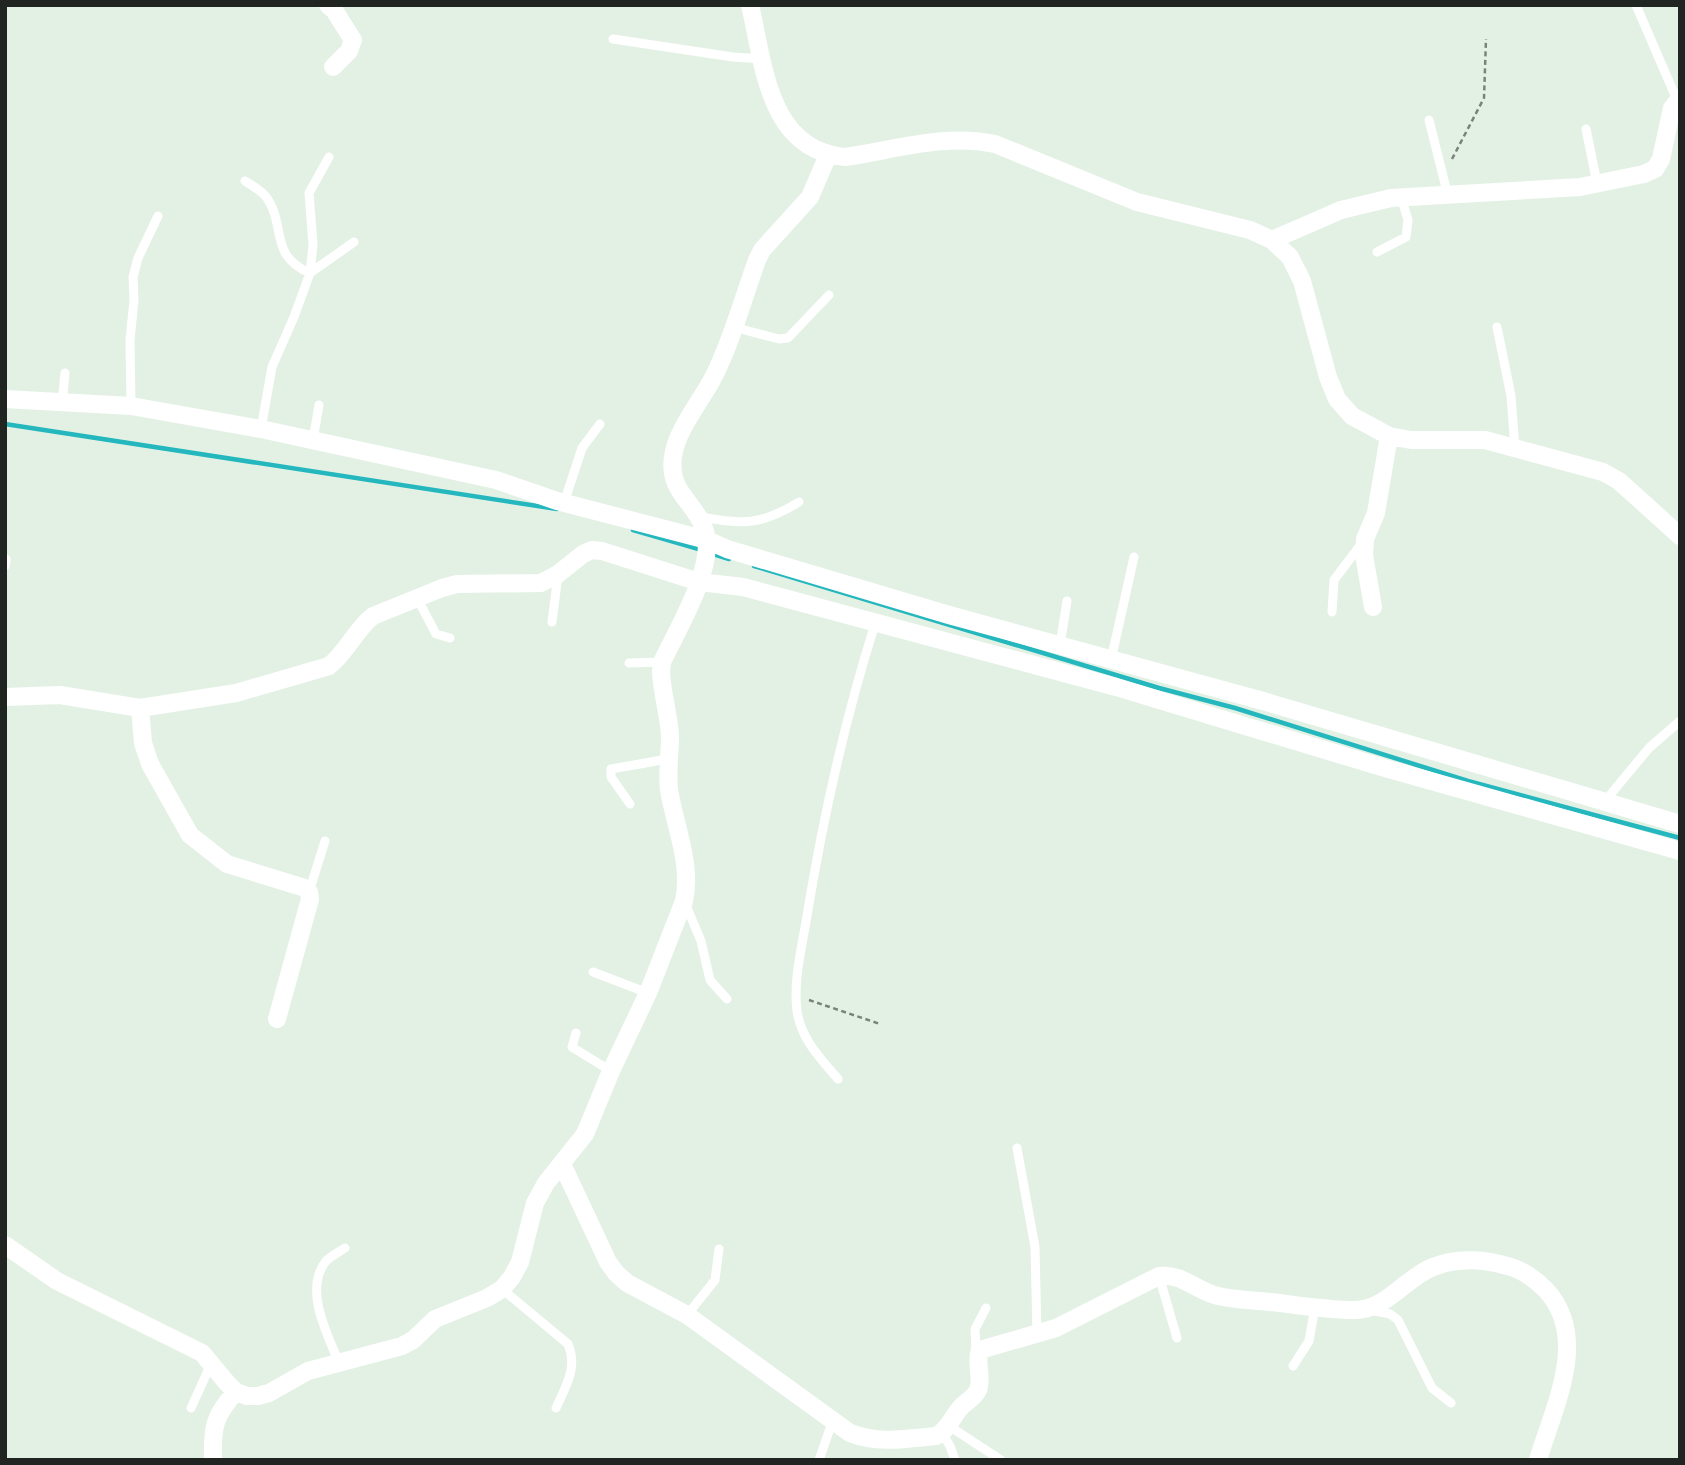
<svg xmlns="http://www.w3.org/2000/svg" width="1685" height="1465" viewBox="0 0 1685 1465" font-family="Bitter,serif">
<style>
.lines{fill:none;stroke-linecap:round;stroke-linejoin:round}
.stream{stroke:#24b7bd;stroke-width:4.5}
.path{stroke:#7a837b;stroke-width:2.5;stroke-dasharray:5 3.5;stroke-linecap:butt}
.service{stroke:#fff;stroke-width:9}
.minor{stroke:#fff;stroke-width:18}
</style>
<rect width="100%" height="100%" fill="#e3f1e5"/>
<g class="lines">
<path class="stream" d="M5,424L557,509
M633,530L702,550
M710,553L729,559
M754,566L1159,688L1235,708L1468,781L1680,838"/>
<path class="path" d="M1452,159L1484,98L1486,39
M809,1000L880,1024"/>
<path class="service" d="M1636,5L1677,100
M613,39L733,57L763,59
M1429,120L1448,196
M1586,129L1597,183
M245,181C253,186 262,191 267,198C286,226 269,256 310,273L354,242
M1377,252L1406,237L1408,220L1401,197
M733,327L779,339L788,338L829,295
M1497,327L1511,396L1515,448
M62,404L65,373
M131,406L130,340L134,300L133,277L138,258L158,216
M261,429L272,367L294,317L310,273L313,245L309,193L329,157
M313,440L319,405
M564,503L582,448L600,424
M700,517C744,524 760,526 799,502
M5,566L6,559
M417,598L436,634L450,638
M1332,612L1334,580L1362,543
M552,622L558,575
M1060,645L1067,601
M1111,660L1134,557
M629,663L662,662
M1605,801L1649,748L1680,721
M630,804L611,777V769L668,759
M309,892L325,841
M685,903L701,941L710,980L727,999
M593,972L648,993
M576,1033L572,1047L575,1049L611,1071
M838,1079C820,1058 801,1039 797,1011C793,980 802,947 807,916C823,818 845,719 875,624
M1017,1148L1035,1247L1037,1334
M1159,1276L1177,1338
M502,1289L568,1344C578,1367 566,1386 556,1408
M1370,1310L1390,1314L1398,1320L1432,1388L1451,1403
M687,1315L715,1280L719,1249
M976,1353L975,1329L986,1308
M339,1363C328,1335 303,1290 326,1261C331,1256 339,1252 345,1248
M1293,1366L1309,1341L1315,1307
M191,1408L211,1364
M949,1426L1001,1460
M942,1433L950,1446L955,1460
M819,1460L833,1420"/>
<path class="minor" d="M328,5L334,10L353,40L349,51L333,67
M750,5C764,65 768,150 845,157C894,150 946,133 995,144L1137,202L1250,230L1272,240L1290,257L1302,281L1328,377L1337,399L1352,416L1389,436L1411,440H1485L1603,472L1619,481L1680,536
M1272,240L1341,210L1391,198L1580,187L1644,174L1655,169L1661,159L1672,108L1680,98
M5,399L131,406L261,429L496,480L557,501L707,540L727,549L949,615L1263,701L1680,824
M1373,607L1364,555L1365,539L1376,513L1389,436
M5,697L60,695L140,708L236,693L329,666C347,652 355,630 373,616L442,588L457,584L541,583L558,574L583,554L592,550L602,551L699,582L743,587L1116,687L1388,769L1680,851
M140,708L143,743L150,764L190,835L227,864L305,888L309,892L310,899L277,1019
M562,1164L608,1262L616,1273L627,1283L687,1315L850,1433C879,1444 905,1439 936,1436C949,1430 952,1416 962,1406C967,1401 975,1397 978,1390C983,1377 975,1363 980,1350L1056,1328L1159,1276C1182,1273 1196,1291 1218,1296C1235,1300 1253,1300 1270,1302C1298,1305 1327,1310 1355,1310C1386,1310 1405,1278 1433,1267C1457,1257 1486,1259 1511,1267C1524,1271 1536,1280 1546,1290C1590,1338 1554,1406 1538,1460
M5,1245L57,1281L202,1353L227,1383L236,1392L247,1396H258L269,1393L308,1371L402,1346L413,1340L435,1319L487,1298L502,1289L512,1277L520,1262L535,1203L546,1183L585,1134L611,1071L648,993L684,901C692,864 675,826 669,790C667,772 670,754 670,736C669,715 662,694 661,672L662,662C678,628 718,563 704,528C693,500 668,491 673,457C676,430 702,400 714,376C732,340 743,299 757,260L762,250L810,197L828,155
M213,1460C212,1428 214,1415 236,1392"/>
</g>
<rect width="1685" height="1465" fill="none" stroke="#202521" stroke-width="14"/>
</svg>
